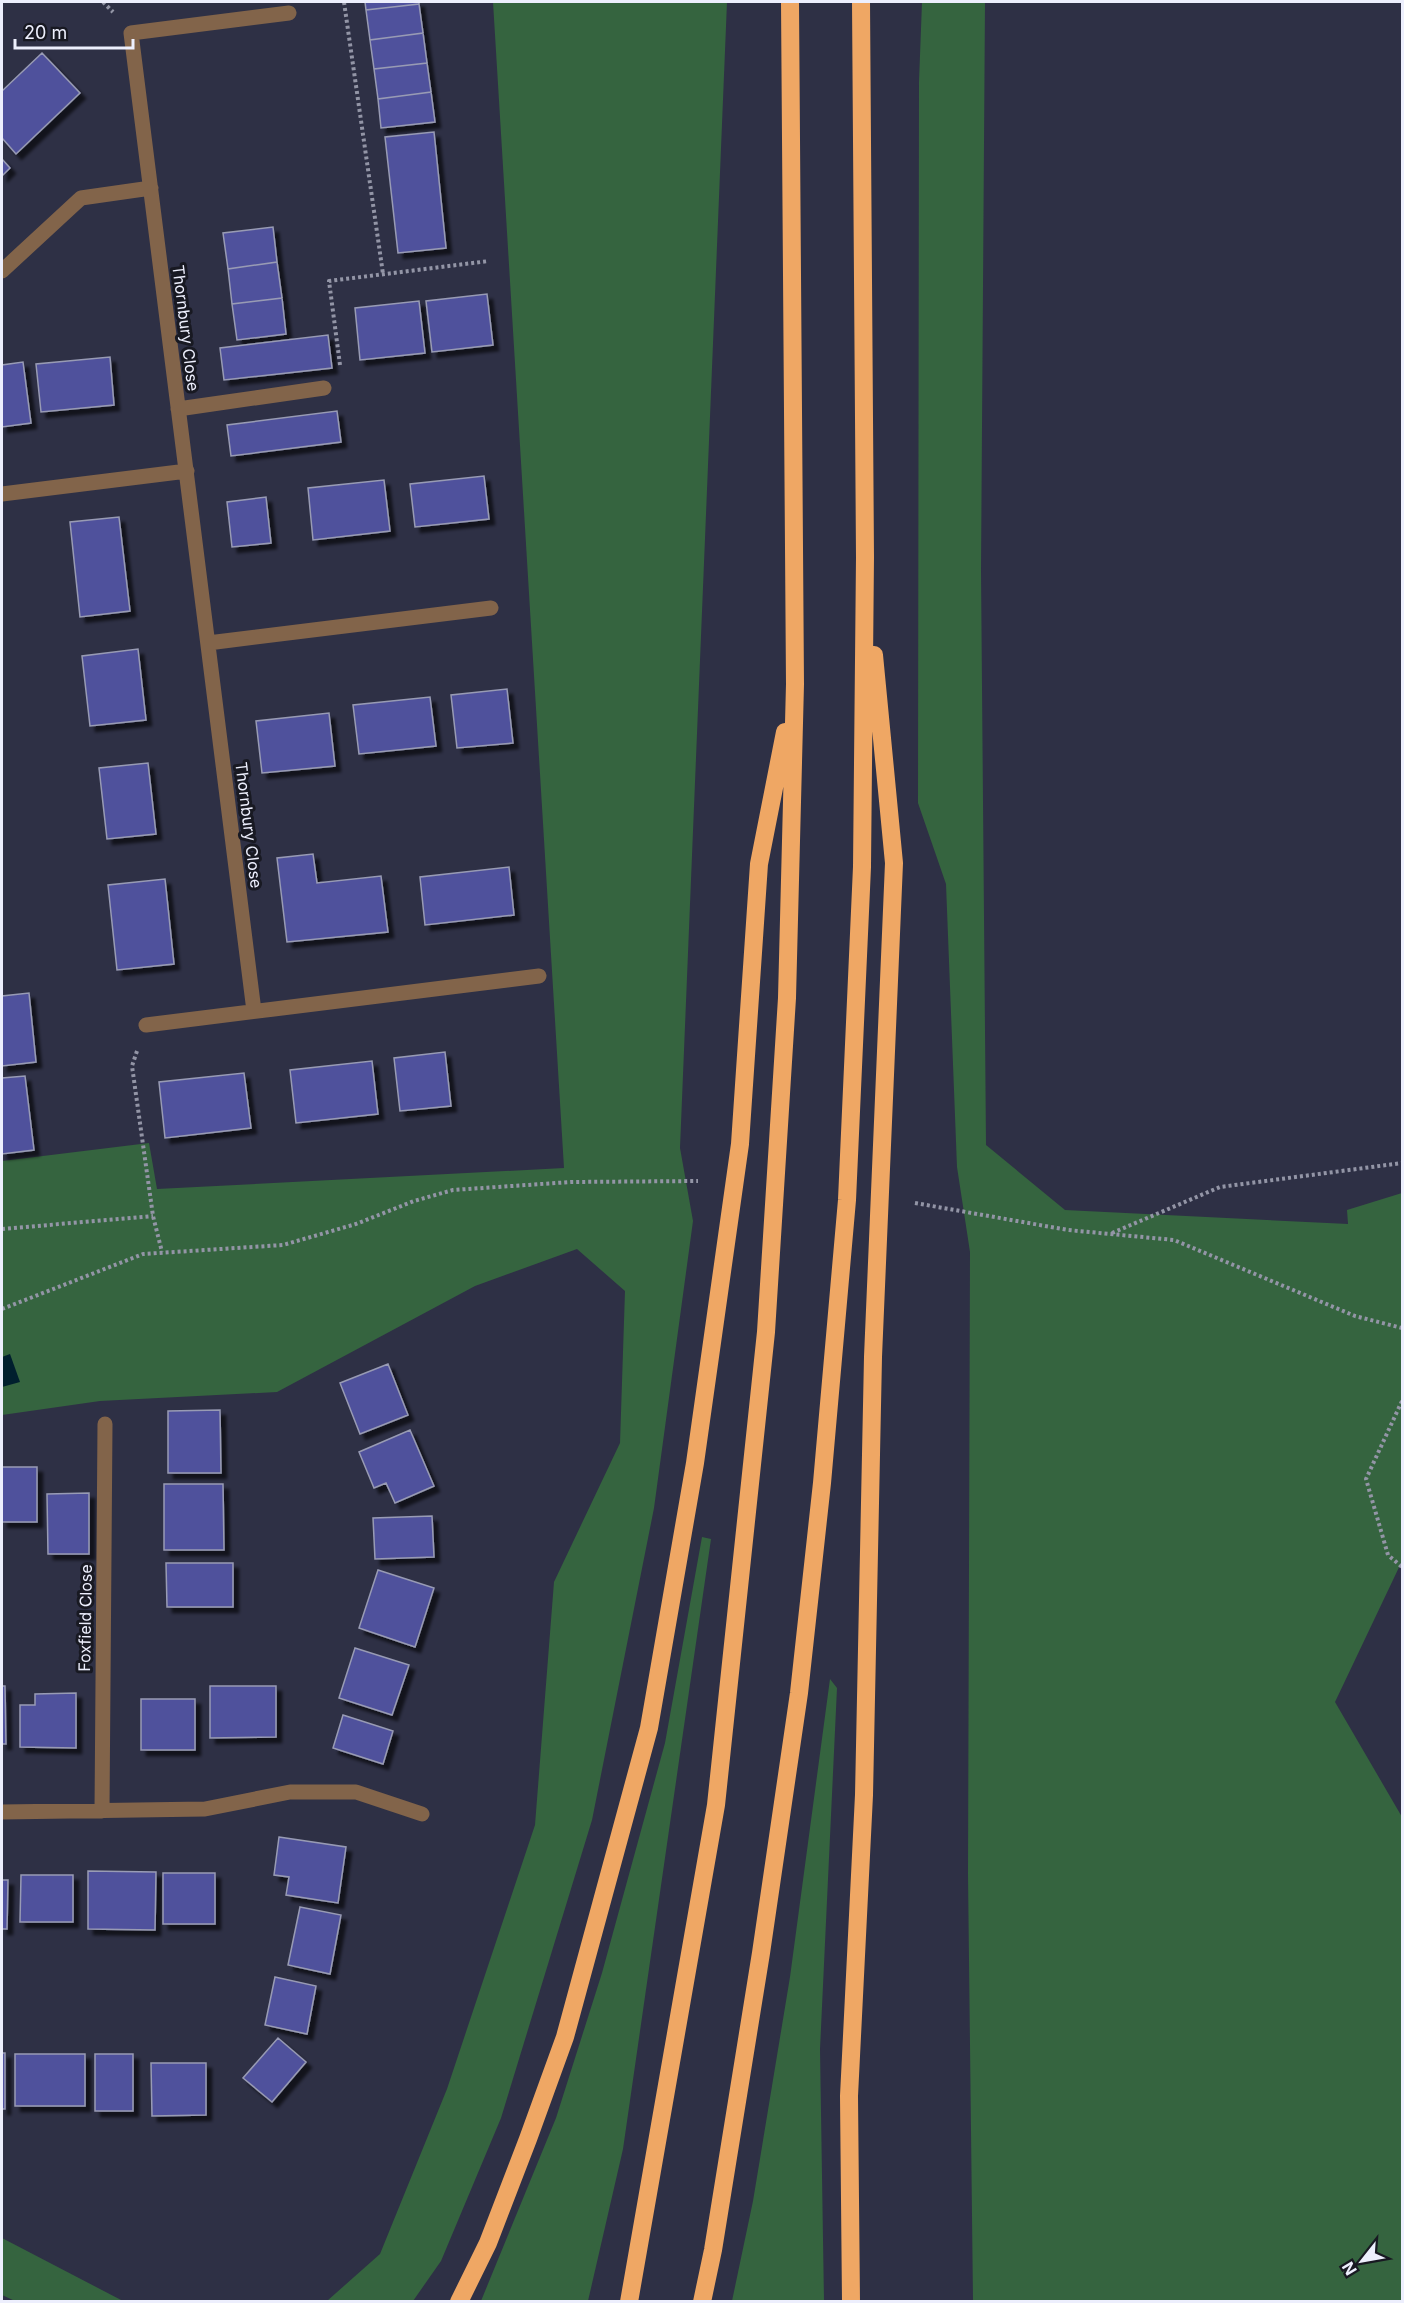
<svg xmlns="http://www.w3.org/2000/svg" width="1404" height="2303" viewBox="0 0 1404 2303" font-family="Inter,sans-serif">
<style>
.green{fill:#35643f}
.water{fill:#001f2e}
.building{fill:#50519c;stroke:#989bb4;stroke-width:1.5;filter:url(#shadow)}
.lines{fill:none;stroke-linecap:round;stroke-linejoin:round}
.path{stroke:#9395a6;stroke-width:4;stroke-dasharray:3 3;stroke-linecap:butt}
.minor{stroke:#82644a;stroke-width:15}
.highway{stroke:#efa764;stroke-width:18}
.labels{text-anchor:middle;stroke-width:6;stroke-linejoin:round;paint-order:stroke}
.street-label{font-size:16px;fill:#edeffd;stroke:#181922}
</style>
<defs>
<filter id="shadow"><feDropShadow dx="5.5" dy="5.5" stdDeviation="1.5" flood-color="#0009"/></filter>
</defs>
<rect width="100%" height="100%" fill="#2e3045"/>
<path class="green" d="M493,2H727L680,1148L693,1221L654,1508L592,1820L501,2118L441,2261L413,2301H327L380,2254L447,2089L535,1825L554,1582L620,1443L625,1291L577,1249L475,1286L277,1392L100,1401L2,1415V1161L149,1143L157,1189L564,1168Z
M922,2H985L981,571L986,1145L1065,1210L1348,1224L1347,1210L1402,1193V1561L1335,1702L1402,1817V2301H973L968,1874L970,1252L957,1167L946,884L918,803L919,82Z
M702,1537L711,1539L623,2149L588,2301H481L556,2118L602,1973L665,1743Z
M830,1679L837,1688L820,2049L824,2301H732L753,2201L790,1977Z
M2,2238L123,2301H15L2,2295Z"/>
<path class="water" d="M10,1354L20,1382L2,1387V1357Z"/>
<path class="building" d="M365,2H419V4L366,10Z
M419,4L423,33L370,40L366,10Z
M423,33L427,63L374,69L370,40Z
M42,53L80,93L16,154L2,138V91Z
M427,63L431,92L378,99L374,69Z
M431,92L435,122L381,128L378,99Z
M434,132L446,248L398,253L385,137Z
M2,159L10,168L2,176Z
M273,227L277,262L228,269L223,233Z
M277,262L282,298L232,304L228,269Z
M487,294L493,345L432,352L426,301Z
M282,298L286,334L237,340L232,304Z
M419,301L425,353L360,360L355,308Z
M328,335L332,368L224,380L220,348Z
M110,357L114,405L41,412L36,364Z
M23,362L31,423L2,427V365Z
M337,411L341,442L231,456L227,425Z
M484,476L489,519L415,527L410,484Z
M384,480L390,531L313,540L308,488Z
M266,497L271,543L232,547L227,502Z
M119,517L130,611L80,617L70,522Z
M138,649L146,720L90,726L82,656Z
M507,689L513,743L457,748L451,695Z
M430,697L436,746L359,754L353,705Z
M329,713L335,766L262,773L256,721Z
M148,763L156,834L107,839L99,768Z
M313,854L317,883L381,876L388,932L287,942L277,858Z
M509,867L514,915L425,925L420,877Z
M165,879L174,964L117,970L108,885Z
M29,993L36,1062L2,1066V996Z
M445,1052L451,1106L400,1111L394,1058Z
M372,1061L378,1114L296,1123L290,1070Z
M244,1073L251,1128L165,1138L159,1082Z
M25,1076L34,1150L2,1154V1078Z
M388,1364L408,1415L360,1434L340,1383Z
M220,1410L221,1473H168V1411Z
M410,1430L434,1486L395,1503L386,1483L374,1488L359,1452Z
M2,1467H37V1522H2Z
M164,1484H223L224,1550H164Z
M89,1493V1554H48L47,1494Z
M432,1516L434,1557L375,1559L373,1518Z
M166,1563H233V1607H167Z
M378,1570L434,1588L415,1647L359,1628Z
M355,1648L409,1665L392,1715L339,1698Z
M2,1686H5L6,1744H2Z
M210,1686H276V1737L210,1738Z
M76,1693V1748L20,1747V1705H35V1694Z
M141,1699H195V1750H141Z
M343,1715L393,1731L383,1764L333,1748Z
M279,1837L346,1847L338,1903L286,1895L289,1877L274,1875Z
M88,1871L156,1872L155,1930L88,1929Z
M163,1873H215V1924H163Z
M21,1875H73V1922H20Z
M2,1880H8L7,1929H2Z
M300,1907L341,1915L330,1974L288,1965Z
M275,1977L316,1986L307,2034L265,2025Z
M278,2038L306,2062L272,2102L243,2078Z
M2,2053H5V2109H2Z
M15,2054H85V2106H15Z
M95,2054H133V2111H95Z
M151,2063H206V2115L152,2116Z"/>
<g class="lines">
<path class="path" d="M103,2L113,12
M344,2L383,274
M340,365L329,281L489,261
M137,1051L132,1066L153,1216L162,1252
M915,1203L1068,1230L1174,1240L1355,1316L1402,1328
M2,1229L153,1216
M1112,1233L1220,1187L1402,1163
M2,1309L143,1254L283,1245L356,1224L414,1201L453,1190L571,1182L698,1181
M1402,1401L1366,1479L1388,1555L1402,1567"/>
<path class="minor" d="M2,271L81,198L151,188
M178,409L324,388
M2,494L187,471
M208,643L491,608
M254,1011L131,33L289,13
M146,1025L539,976
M102,1811L105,1424
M2,1812L205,1809L290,1792H356L422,1814"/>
<path class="highway" d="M459,2302L488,2243L528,2139L565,2037L649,1728L695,1463L740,1144L759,864L785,732
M629,2302L716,1805L766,1332L787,998L795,684L790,2
M702,2302L713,2250L761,1953L799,1693L822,1483L847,1200L862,867L865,557L861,2
M851,2302L849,2096L864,1795L873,1357L894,863L874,655"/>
</g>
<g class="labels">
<g class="street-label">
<text transform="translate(186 328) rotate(83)" y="6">Thornbury Close</text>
<text transform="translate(249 825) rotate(83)" y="6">Thornbury Close</text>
<text transform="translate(85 1618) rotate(-89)" y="6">Foxfield Close</text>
</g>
</g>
<rect width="1404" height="2303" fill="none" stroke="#edeffd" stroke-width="6"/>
<g transform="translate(1362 2261) rotate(239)" stroke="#181922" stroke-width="4.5" paint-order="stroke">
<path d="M0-4.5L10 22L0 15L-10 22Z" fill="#edeffd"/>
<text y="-9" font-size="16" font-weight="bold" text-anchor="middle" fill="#edeffd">N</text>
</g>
<path d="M15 39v9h118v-9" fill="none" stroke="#edeffd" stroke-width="3"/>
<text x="24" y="39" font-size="18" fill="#edeffd" stroke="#181922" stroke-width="4.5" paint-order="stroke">20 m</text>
</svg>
